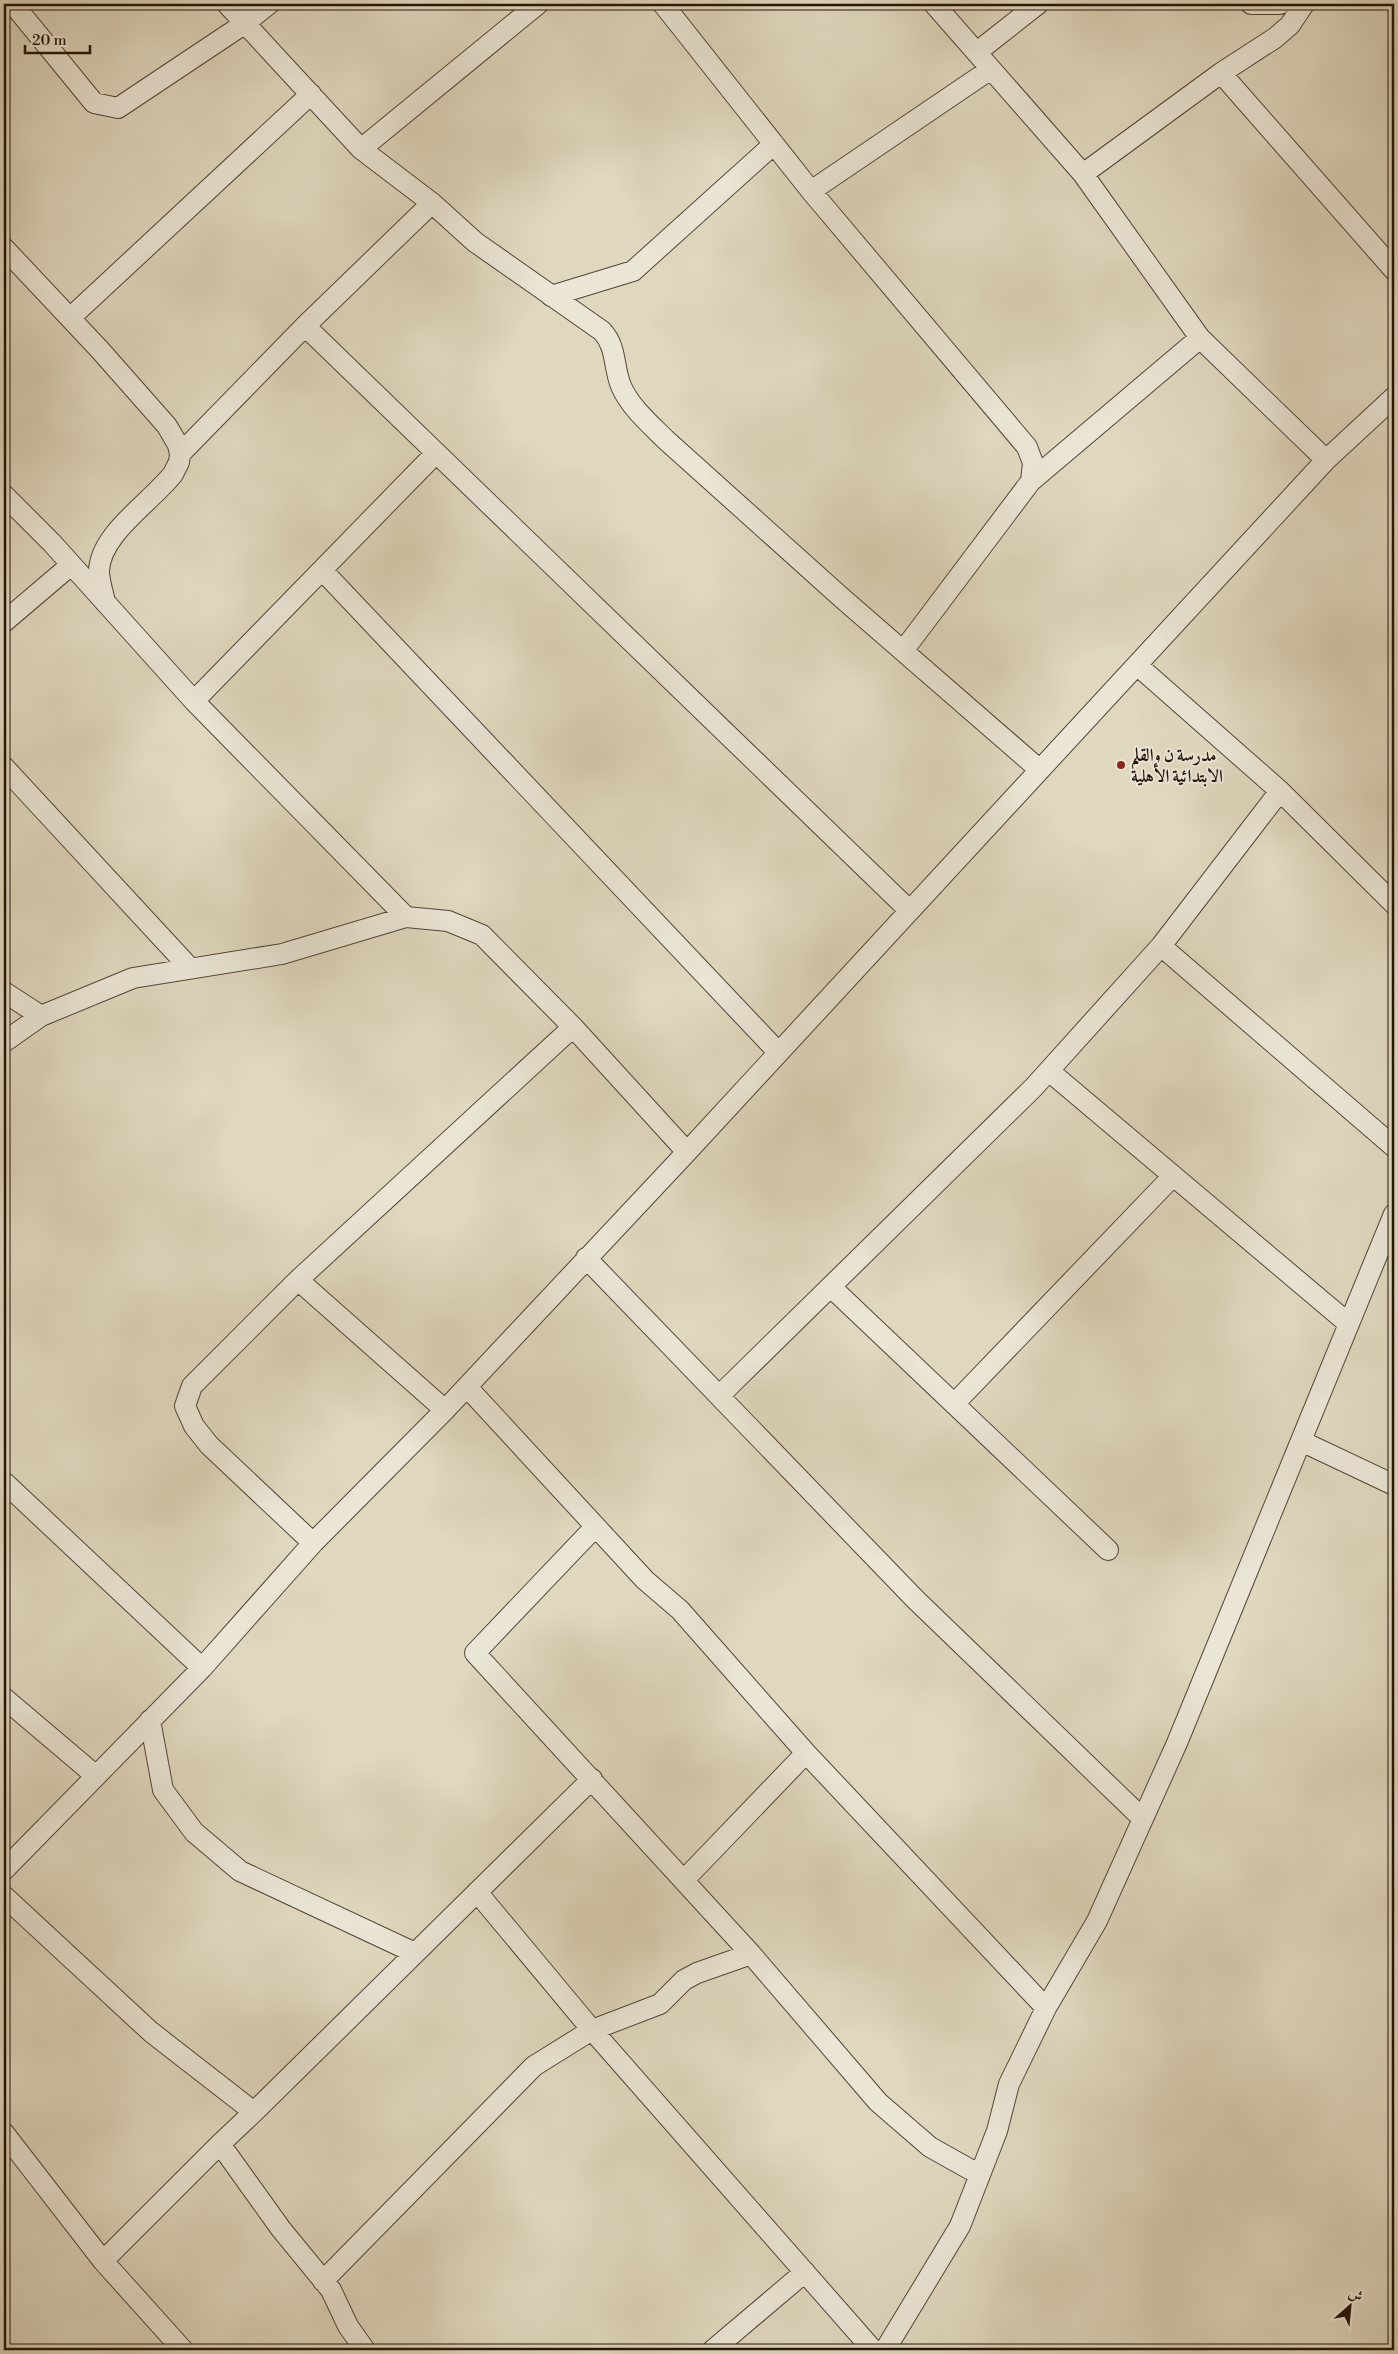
<svg xmlns="http://www.w3.org/2000/svg" width="1398" height="2354" viewBox="0 0 1398 2354" font-family="'Libre Bodoni',Amiri,serif">
<style>
.lines{fill:none;stroke-linecap:round;stroke-linejoin:round}
.minor-casing{stroke:#534537;stroke-width:22}
.minor{stroke:#eae5d5;stroke-width:20}
.poi-dot{fill:#8f2418;stroke:#eae5d5;stroke-width:2}
.labels{text-anchor:middle;stroke-width:4;stroke-linejoin:round;paint-order:stroke}
.poi-label{font-size:18px;font-weight:bold;fill:#24140a;stroke:#eae5d5;text-anchor:start}
</style>
<rect width="100%" height="100%" fill="#dfd7be"/>
<filter id="stains"><feTurbulence type="fractalNoise" baseFrequency=".004" numOctaves="4"/><feColorMatrix values="0 0 0 0 .2 0 0 0 0 .09 0 0 0 0 .02 0 0 0 .5 -.17"/></filter>
<radialGradient id="worn" r=".72"><stop offset=".6" stop-color="#630" stop-opacity="0"/><stop offset="1" stop-color="#630" stop-opacity=".3"/></radialGradient>
<g class="lines">
<g class="minor-casing">
<path id="minor" d="M13,4L94,103L118,108L244,24L269,4
M227,4L361,149L432,203L475,242L602,331C617,347 613,366 621,386C630,407 650,424 666,440L842,598L1040,770
M663,4L811,191L1027,447L1033,463L1031,481L903,651
M934,4L1083,174L1200,338L1326,460
M1251,4H1280
M977,52L1038,4
M1221,73L1394,270
M361,149L538,4
M1083,174L1221,73L1275,38L1290,25L1304,4
M811,191L991,69
M4,248L100,350L167,426L178,445L180,454L179,462L173,474C151,502 100,534 99,571C99,581 103,592 105,602
M551,296L633,271L774,144
M70,318L311,94
M305,326L909,910
M180,454L305,326L432,203
M1031,481L1200,338
M4,495L52,543L194,701L406,917
M322,570L778,1052
M4,622L71,565
M1137,665L1280,791L1394,904
M194,701L436,453
M4,767L189,967
M1161,946L1394,1147
M4,992L41,1016
M4,1042L41,1016L133,978L282,954L406,917L448,921L482,935L573,1027L687,1152
M1049,1071L1349,1324
M586,1258L915,1599L1142,1818
M298,1280L445,1410
M831,1287L1108,1550
M467,1387L645,1580L680,1610L806,1753L684,1880
M719,1396L1034,1087L1161,946L1280,791
M954,1404L1173,1176
M1301,1441L1394,1485
M4,1482L202,1668
M595,1527L475,1653L751,1954L878,2102L930,2147L980,2175
M313,1543L209,1445L194,1426L185,1406L192,1386L298,1280L573,1027
M4,1698L96,1776
M150,1720L163,1790L194,1832L240,1871L415,1953
M806,1753L1046,2008
M4,1870L202,1668L313,1543L445,1410L687,1152L1326,460L1394,397
M477,1892L592,2030L873,2350
M4,1896L151,2032L254,2112
M4,2133L103,2261L183,2350
M220,2144L281,2229L331,2290L348,2326L365,2350
M103,2261L220,2144L254,2112L592,1779
M323,2281L534,2066L592,2030L660,2004L684,1980L697,1973L751,1954
M713,2350L805,2272
M885,2350L960,2226L997,2131L1009,2084L1046,2008L1097,1921L1177,1743L1394,1214"/>
</g>
<use href="#minor" class="minor"/>
</g>
<circle class="poi-dot" cx="1121" cy="765" r="5"/>
<g class="labels">
<g class="poi-label">
<text x="1131" y="761">مدرسة ن والقلم<tspan x="1131" dy="21">الابتدائية الأهلية</tspan></text>
</g>
</g>
<rect width="1398" height="2354" fill="none" stroke="#dfd7be" stroke-width="20"/>
<rect x="5" y="5" width="1388" height="2344" fill="none" stroke="#24140a" stroke-width="2.5"/>
<rect x="10" y="10" width="1378" height="2334" fill="none" stroke="#24140a"/>
<g transform="translate(1350 2306) rotate(27)" stroke="#eae5d5" stroke-width="4" paint-order="stroke">
<path d="M0-4L9 19L0 12L-9 19Z" fill="#24140a"/>
<text y="-8" font-size="14" font-weight="bold" text-anchor="middle" fill="#24140a">ش</text>
</g>
<path d="M25 45v8h65v-8" fill="none" stroke="#24140a" stroke-width="2.5"/>
<text x="32" y="45" font-size="15" fill="#24140a" stroke="#eae5d5" stroke-width="4" paint-order="stroke">20 m</text>
<rect width="100%" height="100%" filter="url(#stains)"/>
<rect width="100%" height="100%" fill="url(#worn)"/>
</svg>
